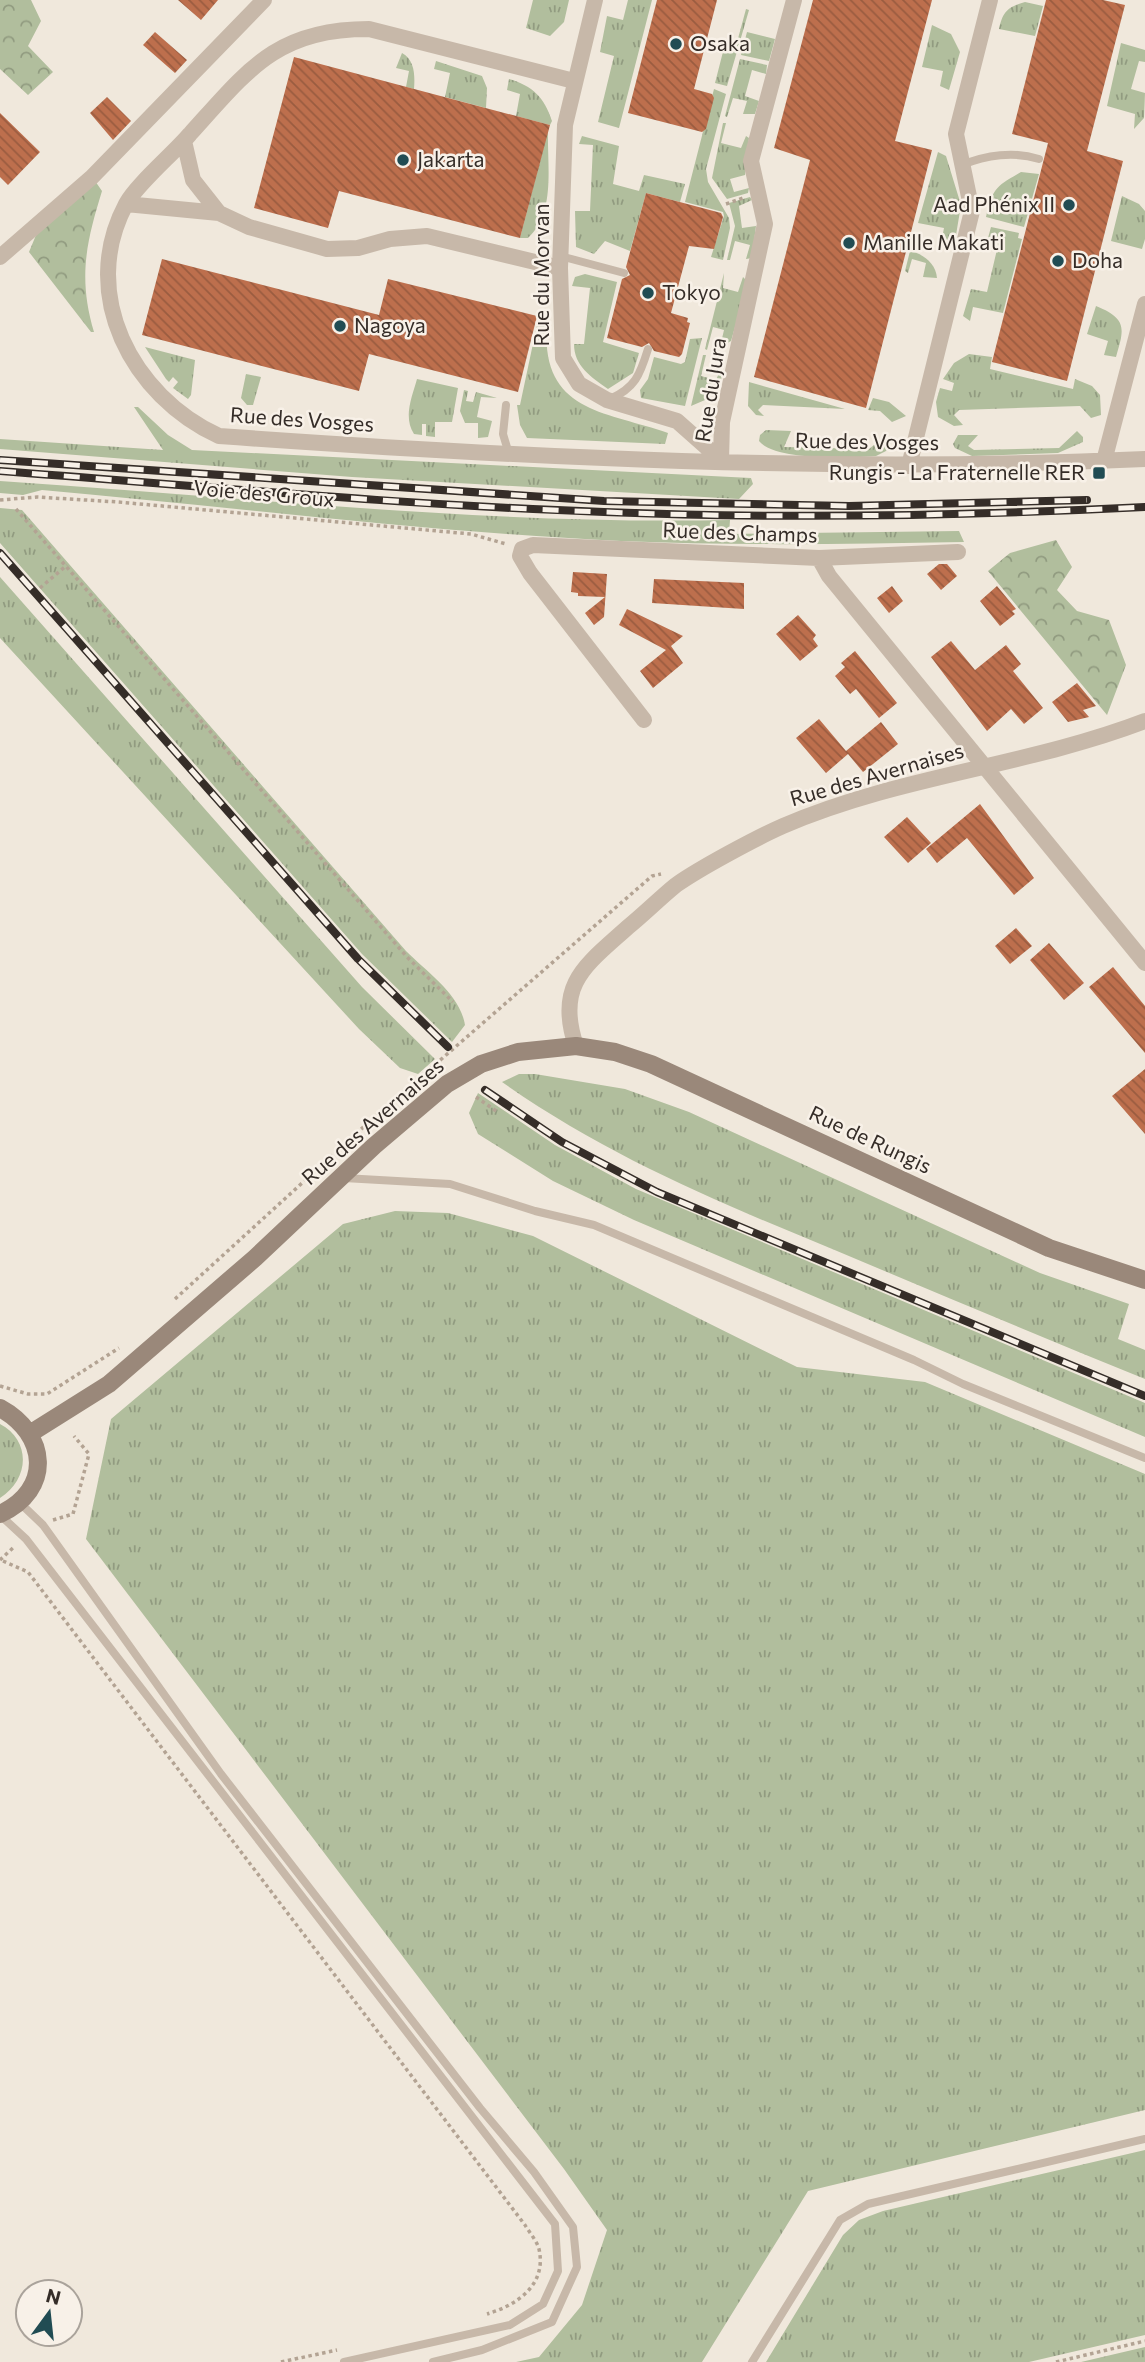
<svg xmlns="http://www.w3.org/2000/svg" width="1145" height="2362" viewBox="0 0 1145 2362" font-family="Commissioner,sans-serif">
<style>
.grass{fill:url(#grass-tufts)}
.forest{fill:url(#forest-crowns)}
.building{fill:url(#building-back-hatch)}
.lines{fill:none;stroke-linecap:round;stroke-linejoin:round}
.path{stroke:#b3a393;stroke-width:3.5;stroke-dasharray:3.5 3.5;stroke-linecap:butt}
.lane{stroke:#c7b8a9;stroke-width:8}
.street{stroke:#c7b8a9;stroke-width:16}
.secondary{stroke:#9a887a;stroke-width:18}
.rail-casing{stroke:#352d28;stroke-width:8}
.rail{stroke:#f8f1e8;stroke-width:5;stroke-dasharray:16;stroke-linecap:butt}
.poi-dot{fill:#214c53;stroke:#f8f1e8;stroke-width:2.5}
.labels{text-anchor:middle;stroke-width:5;stroke-linejoin:round;paint-order:stroke}
.poi-label{font-size:21px;fill:#352d28;stroke:#f8f1e8;text-anchor:start}
.street-label{font-size:21px;fill:#352d28;stroke:#f8f1e8}
</style>
<defs>
<pattern id="grass-tufts" width="24" height="20" patternUnits="userSpaceOnUse" patternTransform="scale(1.75)"><rect width="24" height="20" fill="#b1be9d"/><path d="M3 7l-1-3M5 7V3M7 7l1-3M15 17l-1-3M17 17v-4M19 17l1-3" fill="none" stroke="#919b80"/></pattern>
<pattern id="forest-crowns" width="20" height="18" patternUnits="userSpaceOnUse" patternTransform="scale(1.75)"><rect width="20" height="18" fill="#b1be9d"/><path d="M2 6a3 3 0 1 1 6 0M12 15a3 3 0 1 1 6 0" fill="none" stroke="#919b80"/></pattern>
<pattern id="building-back-hatch" width="6" height="6" patternUnits="userSpaceOnUse" patternTransform="scale(1.75)"><rect width="6" height="6" fill="#bd6f4d"/><path d="M-1 5l2 2M0 0l6 6M5-1l2 2" fill="none" stroke="#9a5c40"/></pattern>
</defs>
<rect width="100%" height="100%" fill="#f0e8dc"/>
<path class="grass" d="M533,0H569L564,22L550,36L526,28Z
M628,0H652L619,128L598,122L614,56L600,52L607,16L623,20Z
M1025,2L1043,6L1035,36L999,29C1003,11 1008,7 1025,2Z
M746,9L749,10L727,86L715,83L725,44L736,46Z
M932,25L951,34L960,52L949,90L940,86L943,71L922,67Z
M747,32L775,39L769,61L741,55Z
M1121,43L1145,50V62L1139,61L1131,89L1145,93L1144,118L1134,129L1135,114L1107,106Z
M402,53C415,60 415,76 414,89L406,87L409,71L396,68Z
M740,59L767,65L766,74L752,70L745,96L759,101L755,114H743L747,101L733,98L727,117L725,116Z
M436,61L482,76L487,88L486,108L445,97L450,73L434,69Z
M509,79C533,86 544,97 552,121L550,125L516,116L520,94L507,90Z
M714,89L726,94L706,169L708,182L729,218L730,228L723,260L711,257L724,216L723,212L685,202Z
M723,123H726L721,143L741,148L746,136L749,138L745,175L730,179L734,192L749,188L748,193L727,199L712,178Z
M548,130C547,166 556,212 528,238H520Z
M582,136L619,146L613,184L639,191L644,175L685,184L680,202L646,193L630,251L605,241L594,254L576,247L575,211H590L593,145L579,144Z
M938,152L946,156L961,205L955,241L949,244L941,243L944,228L918,223Z
M1021,172L1039,174L1024,227L986,217C993,188 995,187 1021,172Z
M1122,196L1139,204L1145,211V239L1142,249L1111,241Z
M750,197L752,200L739,206L742,228L756,226L752,258L746,259L750,245L735,241L730,260H727L735,226L729,203Z
M991,227L1019,233L1018,238L1022,239L1003,313L973,307L970,321L963,316L971,289L987,292L999,241L988,238Z
M910,251C924,254 936,264 937,278L923,277L926,263L912,259L908,273L905,271Z
M724,273L723,288L738,292L743,277L748,282L731,341L720,347L724,330L713,327L707,350L705,349Z
M585,274L617,282L603,342L639,353L633,373L608,389C591,377 574,366 574,344H584L590,288L572,286L575,277Z
M1096,306C1128,319 1124,329 1116,357L1104,355L1108,341L1087,334Z
M538,320L547,324C540,413 606,411 668,433L665,444L527,438L520,425L517,405H520Z
M702,338L685,406L641,398L640,390L648,379L654,357L681,364L685,362L690,339Z
M145,347L195,360L191,395L188,399L173,388L178,382L173,377L169,382L166,379Z
M969,354L992,357L990,369L1073,389L1075,379L1092,386L1100,395L1101,415L1091,418L1080,406L959,410L954,415L963,425L954,426L938,417L936,402L940,388L952,391L954,383L943,379L954,363Z
M703,355H706L701,376L716,380L722,366L721,383L717,382L705,400L691,406Z
M246,374L261,377L253,405H247L241,398Z
M417,379L458,388L452,422H435V437L426,436V424H422V435L414,434C403,417 412,397 417,379Z
M749,382L845,409L763,405L758,410L764,416L756,415L748,406Z
M464,390L468,391L466,401L473,402L476,392L497,398L481,397L477,417L492,421L488,437L478,438V423H465L460,411Z
M873,398L889,402L906,416L892,422L880,411L868,410Z
M134,407H138L168,435L192,450L751,478L753,484L739,499L352,477L0,449V439L163,450Z
M766,430L791,431L784,447L869,449L885,436L891,443L886,451L876,456C850,458 775,461 759,441L760,435Z
M1077,431L1083,437V442L1058,453L972,456L955,448L953,444L958,435H978L968,446L974,450L1059,448Z
M0,481C242,497 487,525 730,520L729,534L959,531L964,542C849,544 735,546 621,541C427,532 234,507 42,490L23,495L0,493Z
M0,508L22,510L406,951C428,973 460,994 465,1025L452,1042L362,954L0,543Z
M0,577L362,987L435,1059L418,1074L400,1068L359,1029L0,638Z
M519,1074H535L625,1089L689,1112L1040,1273L1129,1304L1118,1339L1145,1350V1379C1042,1337 939,1294 837,1251C718,1202 607,1156 502,1082Z
M478,1093L555,1145L636,1189L1145,1403V1437L634,1220L553,1181L478,1134L469,1113Z
M395,1211L448,1213L533,1236L797,1367L925,1382L1145,1474V2110L808,2191L702,2362H516L539,2357L582,2305L607,2230L564,2169L86,1539L111,1419L343,1224Z
M0,1424C32,1441 29,1480 0,1498Z
M1145,2150V2335L1029,2362H766L843,2235L859,2220L883,2211Z
M1145,2347V2362H1081Z"/>
<path class="forest" d="M0,0H31L41,21L28,46L53,72L28,95L0,69Z
M93,178L102,191C86,243 78,278 94,332H91L29,252L41,223Z
M1056,540L1072,567L1057,590L1077,611L1109,620L1126,665L1107,715L988,571L1010,553Z"/>
<path class="building" d="M178,0H218L201,20Z
M657,0H717L694,89L712,94L714,98L706,129L702,132L628,113Z
M813,0H932L895,141L932,150L866,408L754,377L810,160L774,148Z
M1046,0H1103L1125,5L1087,151L1123,161L1067,381L992,362L1048,143L1012,134Z
M155,32L187,60L175,73L143,45Z
M294,57L550,125L520,238L339,191L328,228L254,208Z
M107,97L131,121L113,140L90,113Z
M0,113L40,152L8,185L0,177Z
M646,193L721,213L723,217L714,249L689,246L671,313L688,318L687,322L690,323L682,354L679,357L654,351L649,343L642,347L607,338L622,279L630,275L626,267Z
M162,259L379,315L388,279L537,316L518,392L369,354L359,391L142,335Z
M939,564H947L957,576L941,590L927,574Z
M573,572L607,574L604,617L594,625L585,613L605,597L578,596V593L571,592Z
M654,579L744,583V609L652,603Z
M892,586L903,601L889,613L877,598Z
M997,586L1016,609L1012,611L1015,614L1000,626L980,601Z
M627,609L683,636L671,646L683,663L653,688L640,671L666,650L619,625Z
M798,615L816,635L813,639L818,646L800,661L776,634Z
M951,641L975,670L1006,645L1021,664L1013,671L1043,708L1024,724L1011,709L987,731L931,657Z
M855,651L897,703L879,718L856,689L850,694L835,676L845,667L841,663Z
M1077,683L1096,706L1083,710L1089,717L1068,722L1052,702Z
M819,719L846,751L881,722L898,744L863,772L848,754L826,773L796,738Z
M980,804L1034,878L1014,895L967,838L937,863L926,849Z
M907,817L931,843L908,863L884,837Z
M1016,928L1032,946L1010,964L995,946Z
M1049,943L1084,983L1064,1000L1030,960Z
M1113,967L1145,1006V1053L1089,987Z
M1145,1069V1134L1112,1096Z"/>
<g class="lines">
<path class="path" d="M726,204L743,198
M0,500L37,497L118,502L471,534L506,544
M16,509L407,957L453,1002
M40,588L67,565
M476,1097L499,1113
M175,1299L369,1122L652,876L661,874
M0,1386L28,1394H47L119,1348
M53,1520L73,1514L89,1454L74,1436
M0,1560L15,1546
M3,1561L28,1572L525,2225C529,2232 537,2241 539,2249C547,2285 517,2305 487,2314
M281,2362L337,2350
M1056,2362L1145,2341"/>
<path class="lane" d="M962,165C986,155 1014,151 1039,159
M560,256L624,273
M610,399C635,388 640,375 648,349
M506,405L503,434L509,454
M344,1178L450,1184L535,1211L594,1225L914,1360L963,1384L1145,1458
M20,1503L43,1525L221,1774L480,2108L534,2172L573,2227L577,2267L552,2322L482,2350L433,2362
M0,1515L26,1539L555,2224L558,2271L543,2304L510,2325L344,2362
M752,2362L840,2220L868,2204L1145,2139"/>
<path class="street" d="M595,0L565,125L560,268L563,358L579,384L607,400L677,421L721,460
M574,81L369,29C276,29 248,70 190,134C174,153 137,184 126,204C78,294 132,396 219,436C526,458 837,473 1145,459
M184,141L193,180L219,213L249,227L327,249L358,248L390,239L427,236L560,268
M126,204L219,213
M0,257L92,177L264,0
M721,460L722,422L765,224L751,161L794,0
M1104,461L1145,304
M909,466L972,211L956,134L990,0
M819,558L829,576L1145,963
M644,720L530,573L520,556L522,549L533,545L819,558L958,552
M576,1046C555,984 586,965 628,927C644,914 660,898 676,885C700,868 756,838 783,826C898,776 1028,766 1145,721"/>
<path class="secondary" d="M0,1408C48,1434 53,1490 0,1514
M31,1433L109,1384L255,1258L374,1146L447,1084L481,1064L518,1052L576,1046L615,1052L651,1064L1049,1248L1145,1280"/>
<g class="rail-casing">
<path id="rail" d="M0,460L604,501L849,506L1087,500
M0,471C201,486 402,505 604,512C784,519 964,516 1145,507
M0,553L358,959L448,1047
M485,1090L562,1142L657,1192L1145,1396"/>
</g>
<use href="#rail" class="rail"/>
</g>
<g class="poi-dot">
<circle cx="676" cy="44" r="7"/>
<circle cx="403" cy="160" r="7"/>
<circle cx="1069" cy="205" r="7"/>
<circle cx="849" cy="243" r="7"/>
<circle cx="1058" cy="261" r="7"/>
<circle cx="648" cy="293" r="7"/>
<circle cx="340" cy="326" r="7"/>
<rect x="1092" y="466" width="14" height="14" rx="3.5"/>
</g>
<g class="labels">
<g class="poi-label">
<text x="690" y="51">Osaka</text>
<text x="417" y="167">Jakarta</text>
<text x="1055" y="212" text-anchor="end">Aad Phénix II</text>
<text x="863" y="250">Manille Makati</text>
<text x="1072" y="268">Doha</text>
<text x="662" y="300">Tokyo</text>
<text x="354" y="333">Nagoya</text>
<text x="1085" y="480" text-anchor="end">Rungis - La Fraternelle RER</text>
</g>
<g class="street-label">
<text transform="translate(542 275) rotate(-90)" y="7">Rue du Morvan</text>
<text transform="translate(711 390) rotate(-81)" y="7">Rue du Jura</text>
<text transform="translate(302 420) rotate(4)" y="7">Rue des Vosges</text>
<text transform="translate(867 442) rotate(1)" y="7">Rue des Vosges</text>
<text transform="translate(264 494) rotate(5)" y="7">Voie des Groux</text>
<text transform="translate(740 533) rotate(2)" y="7">Rue des Champs</text>
<text transform="translate(877 775) rotate(-16)" y="7">Rue des Avernaises</text>
<text transform="translate(373 1122) rotate(-41)" y="7">Rue des Avernaises</text>
<text transform="translate(870 1140) rotate(25)" y="7">Rue de Rungis</text>
</g>
</g>
<g transform="translate(49 2313) rotate(15)"><circle r="33" fill="#f8f1e8" stroke="#aaa39b" stroke-width="2"/>
<path d="M0-5L12 26L0 18L-12 26Z" fill="#214c53"/>
<text y="-10" font-size="19" font-weight="bold" text-anchor="middle" fill="#352d28">N</text>
</g>
</svg>
